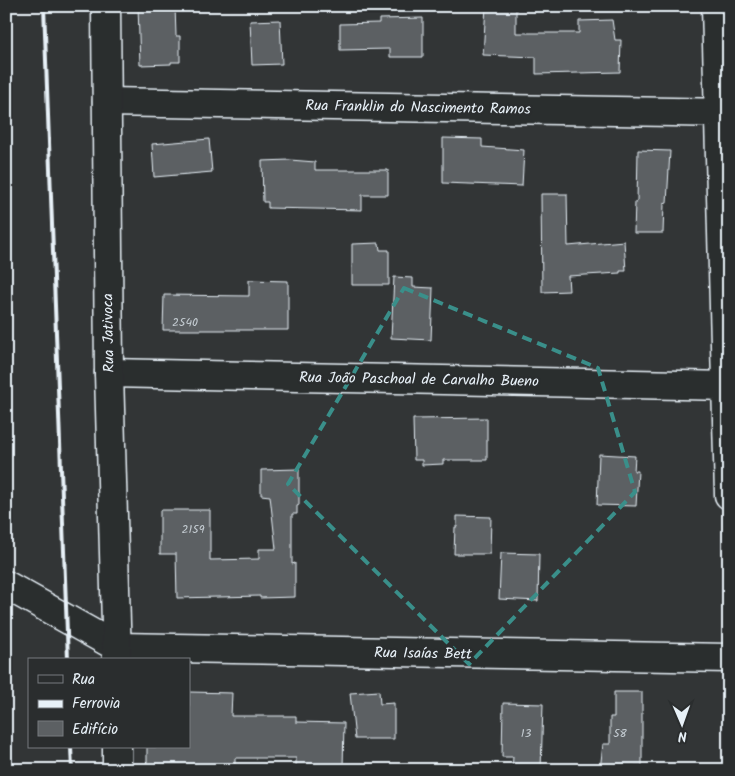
<svg xmlns="http://www.w3.org/2000/svg" width="735" height="776" viewBox="0 0 735 776" font-family="Kalam,sans-serif">
<style>
.building{fill:#5c6063;stroke:#e8f1f8}
.lines{fill:none;stroke-linecap:round;stroke-linejoin:round}
.minor-casing{stroke:#e8f1f8;stroke-width:31}
.tertiary-casing{stroke:#e8f1f8;stroke-width:31}
.minor{stroke:#2a2d2e;stroke-width:28}
.tertiary{stroke:#2a2d2e;stroke-width:28}
.rail{stroke:#e8f1f8;stroke-width:4}
.marked{fill:none;stroke:#3a8f8a;stroke-width:4;stroke-dasharray:10 6;stroke-linejoin:round}
.labels{text-anchor:middle;stroke-width:4.5;stroke-linejoin:round;paint-order:stroke}
.number-label{font-size:12px;fill:#c5cdd3}
.street-label{font-size:15px;fill:#e8f1f8;stroke:#2a2d2e}
</style>
<rect width="100%" height="100%" fill="#323536"/>
<filter id="ink" filterUnits="userSpaceOnUse"><feTurbulence type="fractalNoise" baseFrequency=".02" numOctaves="2"/><feDisplacementMap in="SourceGraphic" scale="10" xChannelSelector="R" yChannelSelector="G"/><feConvolveMatrix kernelMatrix="1 2 1 2 8 2 1 2 1" color-interpolation-filters="sRGB"/></filter>
<g filter="url(#ink)">
<path class="building" d="M138,6H175L176,36H180V62H171V64L140,65Z
M486,6H516V33H579V21L612,20L615,40H621L620,72L536,74V57L483,55Z
M423,18V57H390V49L340,50V24L379,23V19Z
M280,20L282,64L252,65L250,21Z
M443,138L482,139V147L524,150L522,186L443,183Z
M209,139L212,172L154,177L152,144Z
M638,150L670,151L667,203L664,204L663,233H634L635,202H637Z
M290,160L315,162V170H388V195H362V210L268,208V202H263L262,161Z
M541,194H567L568,246L624,241L626,271H620V273L568,276L569,291L542,292Z
M379,243L380,250H389V285H352V244Z
M394,277L413,278V287L433,288L431,340L391,338Z
M249,280L288,281V330H163L164,295L249,296Z
M487,418V460H443V464L422,465V460H414L413,419Z
M599,454L635,456L634,471H638L636,506L597,505Z
M299,469V505L297,506V514H292V564L295,563V597L260,598V596L177,598L176,554H160V510H210V560L259,559V549H276L270,496L261,495V470Z
M457,516L491,517L490,554H454L455,527H457Z
M501,553L539,554L538,601L499,599Z
M379,691L380,704L394,703V739H355L350,693Z
M189,692L232,693L231,716H296V722L344,723L343,768L296,767V758H235V770H147V747H189Z
M614,692H642V766H635V770H600L603,744H610V717H614Z
M503,703L543,704L541,770H512L513,757H502Z"/>
<g class="lines">
<g class="minor-casing">
<path id="minor" d="M716,6L729,495
M107,102L729,113
M109,373L729,386
M6,585L117,647L729,658"/>
</g>
<g class="tertiary-casing">
<path id="tertiary" d="M106,6L109,373L117,660
M117,747V770"/>
</g>
<use href="#minor" class="minor"/>
<use href="#tertiary" class="tertiary"/>
<path class="rail" d="M44,6L68,660
M71,747L72,770"/>
</g>
</g>
<path class="marked" d="M404,288L598,368L635,492L469,664L288,484Z"/>
<g class="labels">
<g class="number-label">
<text x="185" y="326">2540</text>
<text x="193" y="533">2159</text>
<text x="526" y="737">13</text>
<text x="620" y="737">58</text>
</g>
<g class="street-label">
<text transform="translate(418 107) rotate(1)" y="5">Rua Franklin do Nascimento Ramos</text>
<text transform="translate(108 333) rotate(-91)" y="5">Rua Jativoca</text>
<text transform="translate(419 379) rotate(1)" y="5">Rua João Paschoal de Carvalho Bueno</text>
<text transform="translate(423 653) rotate(1)" y="5">Rua Isaías Bett</text>
</g>
</g>
<rect width="735" height="776" fill="none" stroke="#2a2d2e" stroke-width="25"/>
<rect x="12" y="12" width="710" height="751" fill="none" stroke="#e8f1f8" stroke-width="2" filter="url(#ink)"/>
<rect x="28" y="658" width="162" height="90" fill="#2a2d2e" stroke="#767b7f"/>
<rect x="38" y="675" width="25" height="8" fill="#2a2d2e" stroke="#767b7f"/>
<text x="72" y="684" font-size="15" fill="#e8f1f8">Rua</text>
<rect x="38" y="700" width="25" height="8" fill="#e8f1f8" stroke="#767b7f"/>
<text x="72" y="708" font-size="15" fill="#e8f1f8">Ferrovia</text>
<rect x="38" y="721" width="25" height="15" fill="#5c6063" stroke="#767b7f"/>
<text x="72" y="734" font-size="15" fill="#e8f1f8">Edifício</text>
<g transform="translate(682 724) rotate(178)" stroke="#2a2d2e" stroke-width="4" paint-order="stroke">
<path d="M0-4L9 19L0 12L-9 19Z" fill="#e8f1f8"/>
<text y="-8" font-size="14" font-weight="bold" text-anchor="middle" fill="#e8f1f8">N</text>
</g>
</svg>
